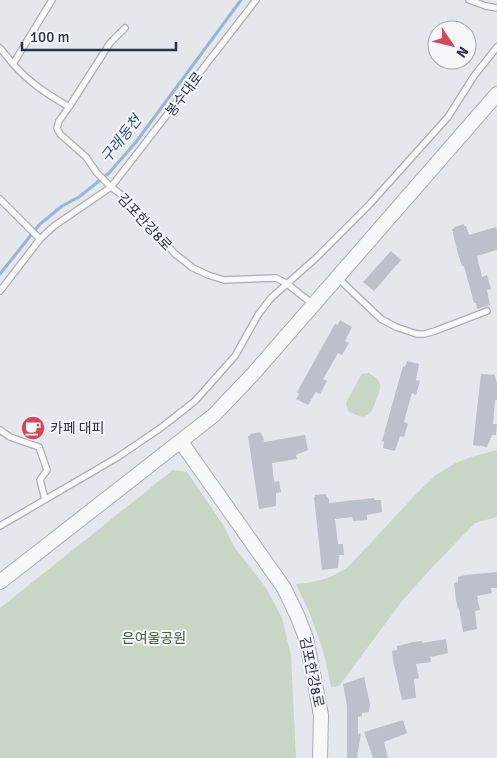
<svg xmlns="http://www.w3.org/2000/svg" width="497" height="758" viewBox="0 0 497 758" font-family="Signika,'Noto Sans KR',sans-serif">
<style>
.green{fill:#c9d6c5}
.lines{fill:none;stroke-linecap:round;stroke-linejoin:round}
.stream{stroke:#9fb4cc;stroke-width:3}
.building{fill:#bbc0ca}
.service-casing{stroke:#a9aeb7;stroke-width:8}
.tertiary-casing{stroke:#a9aeb7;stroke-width:16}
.service{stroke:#f7f8fa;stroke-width:5.5}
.tertiary{stroke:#f7f8fa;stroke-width:14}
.labels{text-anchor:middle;stroke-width:4;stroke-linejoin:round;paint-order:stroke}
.street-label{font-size:14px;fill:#2b3445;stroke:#f4f6f9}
.poi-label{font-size:14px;fill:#2b3445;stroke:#f4f6f9;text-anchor:start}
.park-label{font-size:14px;fill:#3f6138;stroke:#f4f6f9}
.water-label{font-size:15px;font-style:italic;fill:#34527a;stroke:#f4f6f9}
</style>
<rect width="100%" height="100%" fill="#e4e7ec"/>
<path class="green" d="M369,373C373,376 379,379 380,384C381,389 378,395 376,400C371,417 365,421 348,411L346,403L360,377L362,374Z
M497,450V517L475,523L426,574L402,601L339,686L331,687C325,650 313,618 296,584C315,583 332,578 348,567L420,490L436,475L454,464L471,457Z
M173,470L187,472L224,526L233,545L266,588L282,618L291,656L296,758H0V608Z"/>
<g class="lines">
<path class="stream" d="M0,274L39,225L62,206L79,197L109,173L136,142L241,0"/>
</g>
<path class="building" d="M464,224V226H466L469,235L496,227L497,231V250L477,256L482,277L487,275L491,289L487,290L490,305L477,309L476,303H474L464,266H462L458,254L452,229H454V227Z
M391,251L401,260L374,291L363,282Z
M340,320L352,327L345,341L349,343L342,355L338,353L333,362L323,379L327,381L320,394L316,392L308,405L296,399L299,394L297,392L335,324L338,325Z
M407,361L419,364L416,380L420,381L416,395L412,393L409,403L404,422L408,424L404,437L400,436L395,451L383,448L384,442L382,441L403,366L405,367Z
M481,374L495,375L496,381L497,382V400H495L493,424H497L496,435H492L487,447L473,445Z
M260,432L263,437L264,442L305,435L308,450L296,455L297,459L272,463L274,482L279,481L281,492L276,493V506L259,509L248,436H250V434Z
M325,494L329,499V503L374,498V500H381L382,512L367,515V520L353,521L352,517L335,519L338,544H343L344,555H339L338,568L322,570L314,497H315V495Z
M497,572V588H491L492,593L477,596L480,610L475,611L477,629L463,632L459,608L458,609L456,600L454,583L458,582V577L466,575Z
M446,639L448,653L430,657L431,662L416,664L419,678L414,679L416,698L402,700L393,660L392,651L397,650V646L413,642L422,641V643Z
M364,677L370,704L369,712L362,713V716L358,717V734L361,733L357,758H347V706L343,684Z
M403,720L407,733L384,742L388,758H373L364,732Z"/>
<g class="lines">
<g class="service-casing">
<path id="service" d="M469,0L486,6L497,8
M0,48L13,64L52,0
M13,64C31,84 46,93 69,107L59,121L57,128L60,134L86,157L97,173L111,187L256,0
M69,107L110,43L125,28
M0,199L40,239
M338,278L381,319L396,327L417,334H424L435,331L487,311
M0,291L40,239L54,226L111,187L130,201L174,253L193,268L208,275L224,280L276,278L286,283L310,302
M0,430L10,437L39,447L47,470L40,480L45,499
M0,526L118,457L162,427L195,401L235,356L258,315L271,298L316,258L369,205L448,117L474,76L497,47"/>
</g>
<g class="tertiary-casing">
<path id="tertiary" d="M181,442L284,588L297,615L306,638L321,715L320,758
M0,582L214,415L254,373L497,94"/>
</g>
<use href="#service" class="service"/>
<use href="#tertiary" class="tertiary"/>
</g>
<defs>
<g id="cafe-disc" transform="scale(1.25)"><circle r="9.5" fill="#d1495b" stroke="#f4f6f9"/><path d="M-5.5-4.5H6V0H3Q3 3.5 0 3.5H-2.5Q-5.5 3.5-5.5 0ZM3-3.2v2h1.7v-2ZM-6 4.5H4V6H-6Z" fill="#fff"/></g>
</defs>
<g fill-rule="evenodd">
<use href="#cafe-disc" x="33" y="428"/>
</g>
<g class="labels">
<g class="street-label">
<text transform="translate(184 94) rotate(-53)" y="5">봉수대로</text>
<text transform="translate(145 222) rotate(47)" y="5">김포한강8로</text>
<text transform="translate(312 672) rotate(78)" y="5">김포한강8로</text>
</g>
<g class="poi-label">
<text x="50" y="433">카페 대피</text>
</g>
<g class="park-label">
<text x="154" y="643">은여울공원</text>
</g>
<g class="water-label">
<text transform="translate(121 139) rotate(-52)" y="5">구래동천</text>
</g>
</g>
<g transform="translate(452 45) rotate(125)"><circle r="24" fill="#f4f6f9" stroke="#a4a8b1"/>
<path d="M0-4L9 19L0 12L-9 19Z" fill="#d1495b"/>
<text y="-8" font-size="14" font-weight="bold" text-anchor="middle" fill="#2b3445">N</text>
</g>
<path d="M22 42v8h154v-8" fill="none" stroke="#2b3445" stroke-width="2.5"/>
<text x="30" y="42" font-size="15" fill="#2b3445" stroke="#f4f6f9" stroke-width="4" paint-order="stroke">100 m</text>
</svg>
